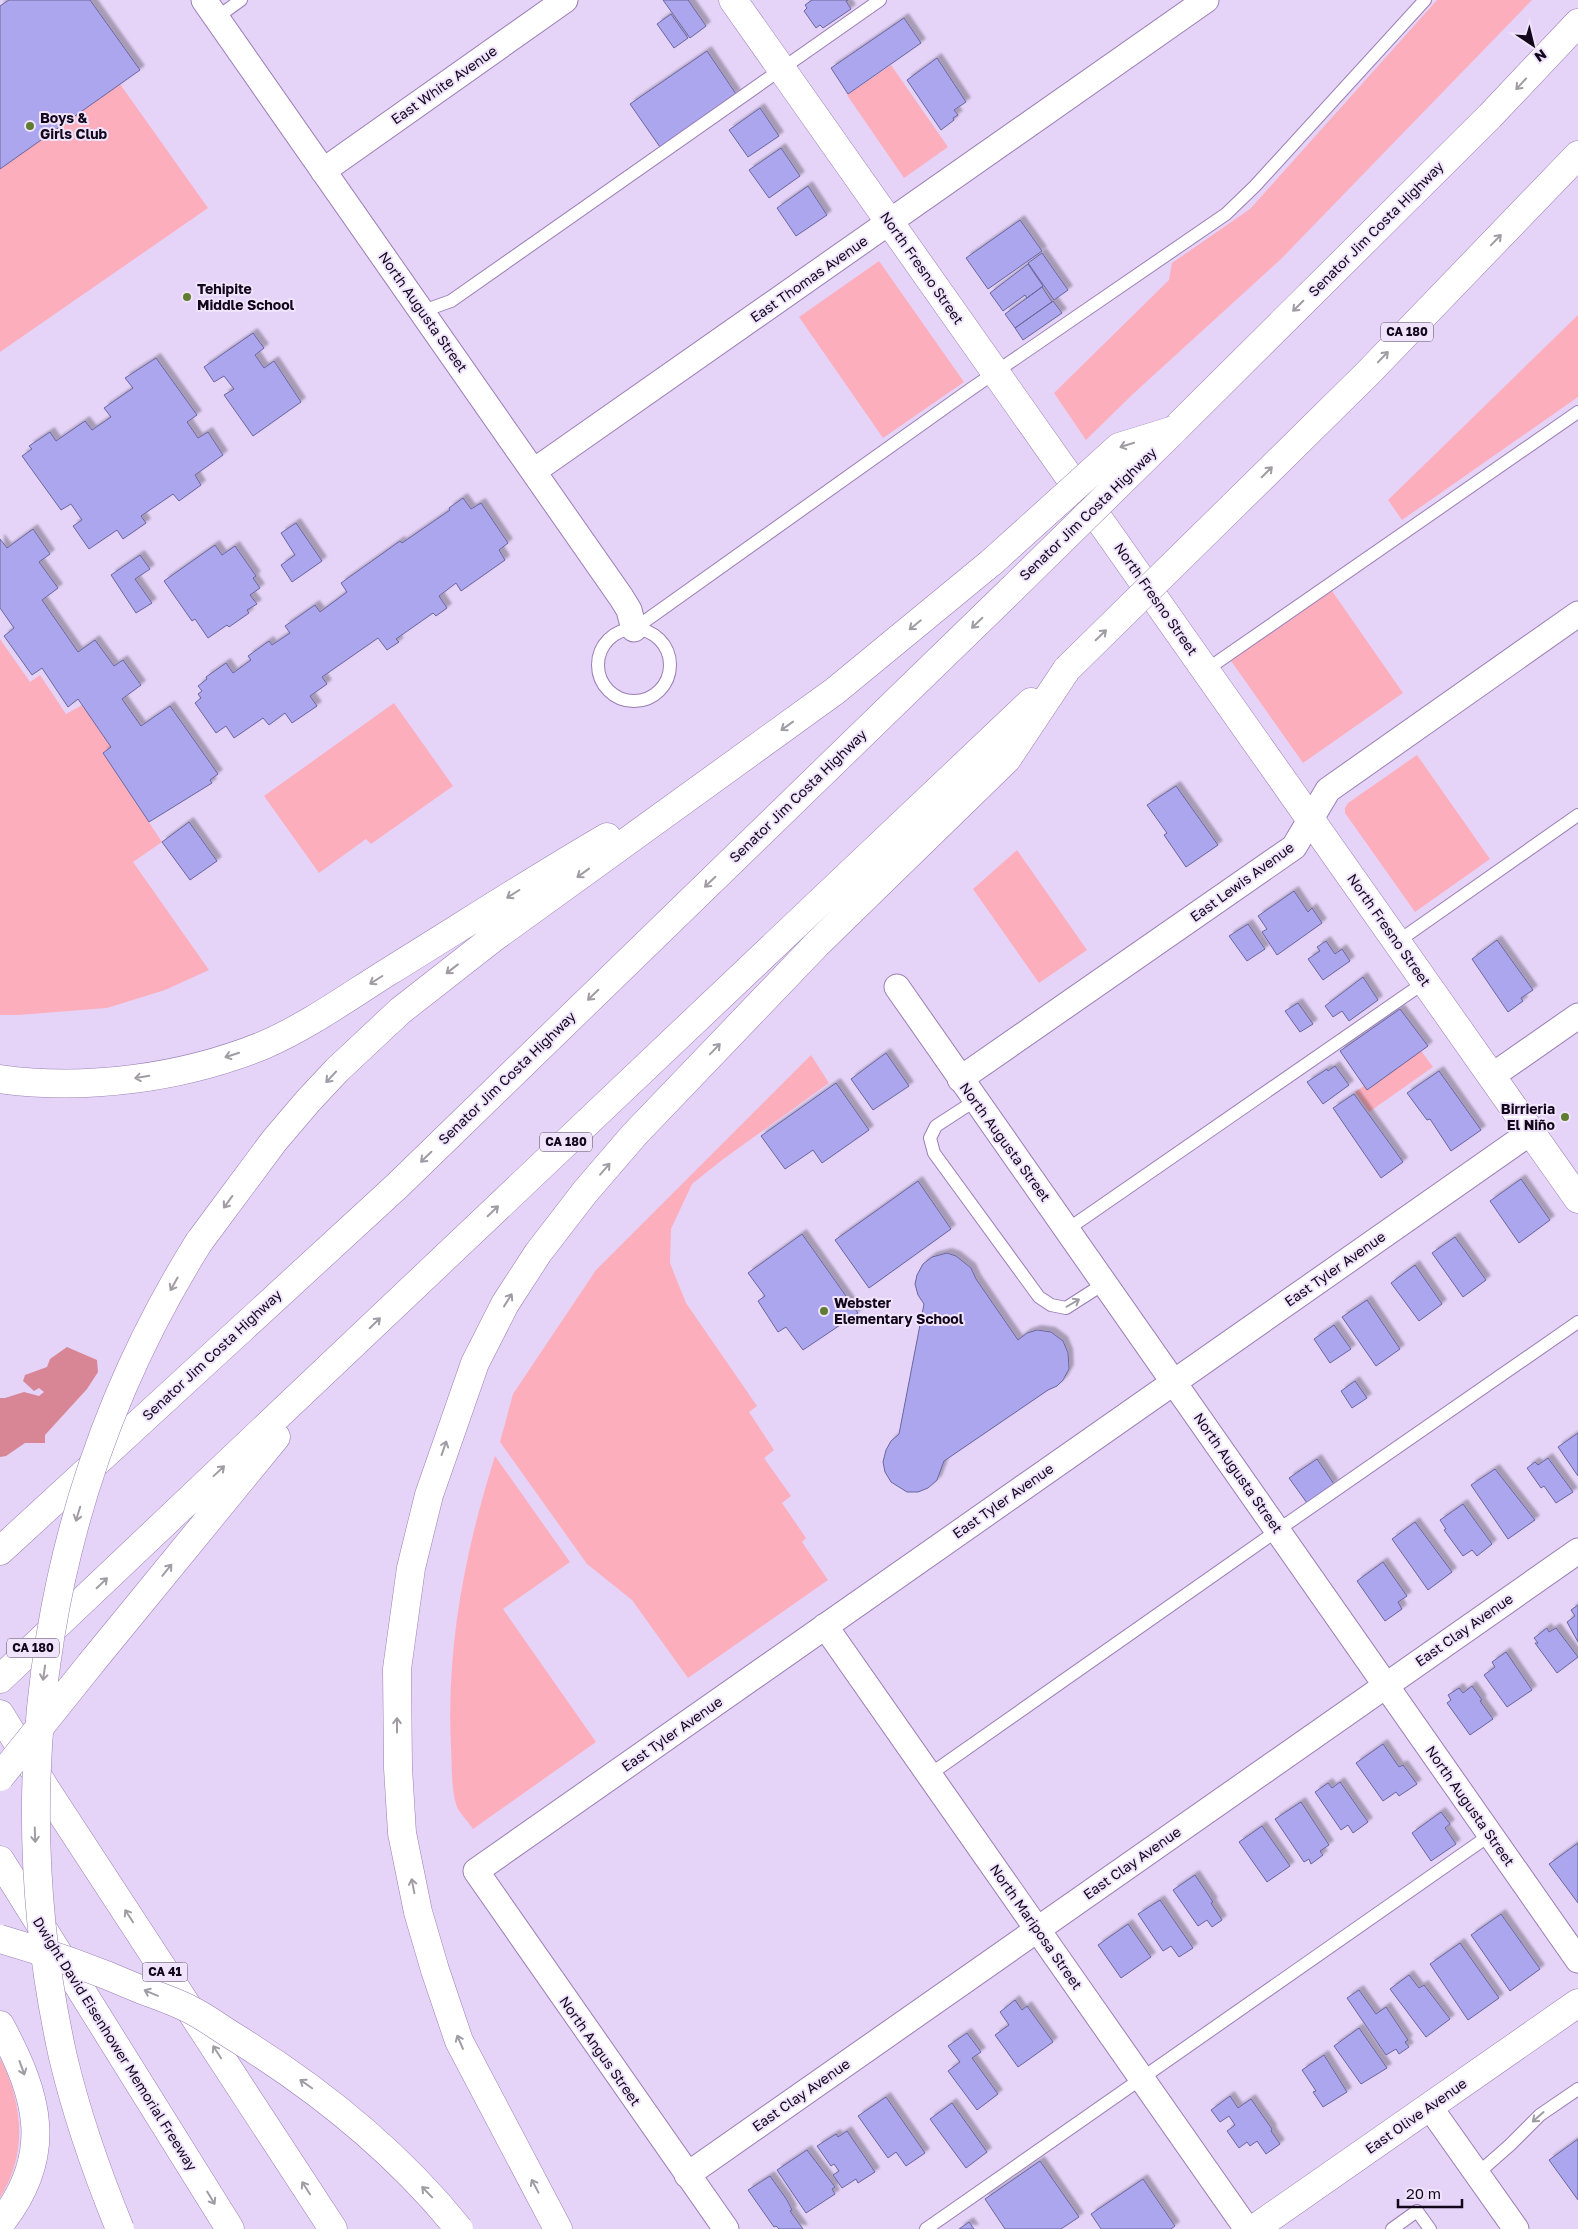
<svg xmlns="http://www.w3.org/2000/svg" width="1578" height="2229" viewBox="0 0 1578 2229" font-family="'Golos Text',sans-serif">
<style>
.green{fill:#fdaebd}
.forest{fill:#d88696}
.building{fill:#aca6ee;stroke:#6a669d;filter:url(#shadow)}
.lines{fill:none;stroke-linecap:round;stroke-linejoin:round}
.service-casing{stroke:#9a7eb5;stroke-width:14}
.minor-casing{stroke:#9a7eb5;stroke-width:27}
.secondary-casing{stroke:#9a7eb5;stroke-width:29}
.motorway-casing{stroke:#9a7eb5;stroke-width:29}
.service{stroke:#fff;stroke-width:12}
.minor{stroke:#fff;stroke-width:25}
.secondary{stroke:#fff;stroke-width:28}
.motorway{stroke:#fff;stroke-width:28}
.motorway-bridge-casing{stroke:#9a7eb5;stroke-width:29;stroke-linecap:butt}
.motorway-bridge{stroke:#fff;stroke-width:28}
.oneway{stroke:#a09ca4}
.poi-dot{fill:#607c31;stroke:#f0e4fc;stroke-width:2}
.labels{text-anchor:middle;stroke-width:4;stroke-linejoin:round;paint-order:stroke}
.shield{fill:#f0e4fc;stroke:#55495e;stroke-width:1}
.shield-label{font-size:12px;font-weight:bold;fill:#12071b}
.street-label{font-size:14px;fill:#12071b;stroke:#f0e4fc}
.poi-label{font-size:14px;font-weight:bold;fill:#12071b;stroke:#f0e4fc;text-anchor:start}
</style>
<defs>
<filter id="shadow"><feDropShadow dx="4.5" dy="-4.5" stdDeviation="1" flood-color="#0004"/></filter>
</defs>
<rect width="100%" height="100%" fill="#e5d4f8"/>
<path class="green" d="M1437,0H1532L1281,259L1133,394L1086,440L1054,393L1169,280L1172,263L1250,209Z
M891,65L948,147L904,178L847,95Z
M120,84L208,208L0,352V169Z
M879,261L964,382L883,438L799,317Z
M1578,315V397L1402,520L1388,500Z
M1330,588L1403,693L1303,763L1229,658Z
M0,639L30,682L40,675L66,714L82,705L111,747L103,753L162,842L133,862L209,970L165,990L107,1008L18,1015H0Z
M394,703L453,786L371,844L366,839L319,873L264,796Z
M1417,755L1490,859L1415,912L1345,813V808L1348,803Z
M1017,850L1087,950L1039,983L973,889Z
M1419,1048L1433,1067L1369,1112L1355,1092Z
M811,1055L829,1083L722,1160L692,1184L671,1229L670,1263L686,1303L757,1406L749,1412L774,1450L764,1458L791,1496L782,1503L806,1538L802,1542L828,1580L688,1678L632,1600L587,1564L500,1442L513,1394L596,1270Z
M495,1456L570,1562L503,1609L596,1742L473,1829C468,1821 458,1812 456,1804C451,1787 452,1765 451,1747C446,1647 465,1551 495,1456Z
M0,2058C23,2104 28,2153 0,2198Z"/>
<path class="forest" d="M67,1347L97,1360L98,1372L87,1389L45,1435V1443H25L6,1456L0,1457V1398H5L24,1392L39,1396L44,1392L39,1388L34,1391L23,1381L25,1375L47,1367L50,1359Z"/>
<path class="building" d="M9,0H90L140,70L0,169V6Z
M663,0H688L706,26L690,38Z
M812,0H848L846,1L851,9L823,28L820,25L816,28L804,11L807,8L805,5Z
M671,14L688,38L674,48L657,24Z
M904,18L921,43L848,94L831,68Z
M707,51L736,94L660,147L630,104Z
M937,58L966,102L954,110L958,115L953,118L954,120L941,130L907,80Z
M760,108L779,136L748,157L729,130Z
M781,148L800,176L769,198L749,170Z
M808,186L827,215L796,236L777,208Z
M1020,220L1042,251L988,289L966,258Z
M1042,253L1068,290L1054,300L1028,263Z
M1028,264L1043,286L1027,298L1025,295L1003,311L990,293Z
M1042,287L1052,302L1015,328L1005,314Z
M1053,301L1062,313L1023,340L1015,328Z
M253,333L264,348L255,355L264,368L274,361L301,402L253,436L224,395L234,389L224,376L214,382L204,367Z
M156,358L197,415L187,422L198,438L208,432L223,455L195,475L201,485L179,501L173,494L141,516L146,523L123,539L117,530L89,549L73,526L82,520L71,504L61,510L22,456L32,449L29,446L50,432L56,441L85,421L92,430L111,417L104,408L133,388L125,378Z
M463,498L471,509L481,503L508,543L499,550L505,560L461,591L456,583L439,596L447,608L436,616L433,613L396,639L399,642L387,650L378,638L322,677L327,684L310,696L317,706L292,723L285,713L269,725L263,718L234,738L226,726L216,733L195,703L201,698L198,694L202,691L198,686L207,679L206,677L226,663L233,673L251,660L248,656L269,641L272,645L290,633L285,626L315,605L320,612L347,592L341,583L400,541L402,543L450,510L449,508Z
M296,523L322,561L292,582L281,565L295,555L281,533Z
M33,529L50,554L39,562L58,588L42,600L78,652L95,640L114,666L123,660L141,685L122,699L141,726L170,706L218,774L210,780L212,783L149,822L103,753L111,747L78,699L68,707L42,668L32,675L4,636L14,628L0,608V539L7,548Z
M215,545L222,555L235,546L256,576L253,578L260,588L250,595L257,604L247,610L249,613L229,627L227,625L208,638L195,619L192,621L164,581Z
M140,555L150,569L135,579L152,603L136,613L111,575Z
M1176,786L1218,845L1186,867L1164,835L1167,833L1147,805Z
M189,822L217,861L190,880L162,842Z
M1294,891L1308,912L1312,908L1322,923L1277,955L1262,932L1267,929L1258,916Z
M1248,924L1265,949L1247,961L1229,936Z
M1497,940L1533,990L1521,998L1523,1001L1508,1012L1472,959Z
M1326,941L1335,954L1342,949L1350,961L1323,980L1308,959L1320,951L1317,947Z
M1363,977L1378,1000L1349,1021L1342,1011L1333,1017L1325,1006Z
M1298,1003L1313,1024L1300,1032L1285,1011Z
M1400,1009L1428,1046L1367,1090L1340,1051Z
M886,1053L909,1086L873,1110L851,1079Z
M1335,1066L1349,1085L1323,1104L1307,1082L1327,1069L1328,1071Z
M1439,1071L1481,1130L1451,1151L1430,1119L1427,1120L1407,1093Z
M836,1083L869,1130L822,1163L813,1150L785,1169L761,1136Z
M1354,1094L1403,1162L1381,1178L1333,1108Z
M1521,1179L1550,1220L1519,1243L1490,1201Z
M918,1181L951,1229L869,1288L835,1240Z
M802,1234L858,1313L803,1350L786,1327L778,1332L758,1301L765,1296L748,1273Z
M1455,1237L1486,1280L1463,1297L1432,1253Z
M947,1253L956,1256L971,1268L976,1279L1018,1340L1027,1333L1037,1330L1051,1332L1063,1341L1068,1353L1069,1369L1063,1380L1057,1386L1048,1390L944,1461L937,1480L928,1488L918,1492H907L891,1482L885,1472L883,1462L886,1450L891,1441L899,1434L924,1304L918,1295L915,1284L917,1275L923,1264L932,1257Z
M1415,1265L1442,1304L1419,1321L1391,1283Z
M1367,1300L1400,1349L1376,1366L1342,1317Z
M1334,1325L1351,1349L1330,1363L1314,1339Z
M1355,1381L1367,1398L1352,1408L1341,1391Z
M1578,1433V1476L1558,1447Z
M1548,1458L1573,1492L1556,1503L1544,1486L1541,1488L1527,1468L1535,1462L1538,1465Z
M1317,1459L1334,1484L1307,1503L1289,1478Z
M1495,1469L1535,1520L1508,1539L1471,1485Z
M1463,1504L1492,1544L1477,1556L1472,1550L1463,1556L1444,1530L1446,1529L1440,1520Z
M1415,1522L1452,1572L1428,1590L1392,1539Z
M1383,1562L1407,1596L1398,1602L1402,1609L1385,1621L1357,1581Z
M1578,1605V1642L1567,1622L1575,1616L1571,1610Z
M1547,1628L1549,1632L1556,1628L1578,1657L1557,1673L1535,1643H1538L1534,1638Z
M1506,1652L1532,1690L1507,1707L1484,1675L1495,1667L1492,1662Z
M1472,1686L1482,1700L1480,1701L1493,1719L1470,1735L1447,1703L1451,1700L1448,1695L1459,1688L1463,1693Z
M1383,1744L1399,1767L1403,1765L1417,1784L1399,1796L1396,1792L1383,1801L1356,1763Z
M1340,1782L1368,1822L1353,1833L1348,1825L1341,1830L1315,1792L1328,1783L1332,1788Z
M1301,1802L1329,1845L1320,1851L1323,1855L1311,1864L1309,1859L1304,1862L1275,1819Z
M1441,1812L1450,1824L1445,1828L1456,1844L1431,1861L1412,1833Z
M1262,1826L1290,1866L1267,1882L1239,1842Z
M1578,1843V1903L1549,1864Z
M1195,1875L1213,1902L1211,1903L1222,1920L1212,1927L1207,1920L1198,1926L1173,1890Z
M1160,1900L1193,1948L1179,1957L1171,1946L1163,1951L1138,1914Z
M1501,1914L1540,1969L1510,1991L1471,1935Z
M1128,1924L1151,1957L1121,1978L1098,1945Z
M1460,1943L1499,1998L1468,2020L1430,1964Z
M1409,1975L1419,1988L1424,1985L1450,2019L1426,2037L1390,1989Z
M1359,1990L1376,2014L1386,2007L1408,2040L1405,2042L1409,2047L1399,2054L1396,2049L1386,2055L1347,1998Z
M1015,2000L1022,2010L1027,2006L1053,2042L1018,2067L995,2035L1009,2025L1000,2012Z
M1359,2028L1387,2068L1361,2084L1334,2046Z
M967,2033L981,2052L972,2058L998,2094L977,2110L948,2071L960,2062L948,2046Z
M1324,2055L1347,2092L1323,2107L1313,2092L1316,2091L1302,2070Z
M1230,2096L1238,2108L1251,2099L1272,2129L1271,2131L1280,2144L1266,2154L1257,2141L1250,2146L1247,2142L1239,2148L1227,2131L1235,2125L1229,2116L1220,2122L1211,2110Z
M886,2097L925,2153L906,2166L896,2152L888,2158L858,2116Z
M952,2103L987,2152L966,2168L930,2119Z
M847,2131L875,2172L858,2183L856,2179L842,2188L833,2175L839,2171L834,2164L831,2166L817,2146L836,2134L838,2137Z
M1578,2139V2200L1549,2160Z
M807,2150L835,2187L832,2189L835,2194L806,2213L777,2170Z
M1040,2161L1079,2217L1061,2229H1005L985,2199Z
M770,2176L787,2200L792,2210L790,2211L803,2229H779L776,2226L774,2227L748,2190Z
M1143,2179L1175,2226L1171,2229H1101L1091,2214Z
M969,2222L974,2229H959Z"/>
<g class="lines">
<g class="service-casing">
<path id="service" d="M216,18L241,0
M423,311L451,301L880,0
M634,629L971,389L1226,214L1255,186L1425,0
M598 665a36 36 0 1 1 72 0a36 36 0 1 1-72 0Z
M1206,670L1578,412
M1397,942L1578,815
M976,1100L936,1126L930,1138L934,1153L1039,1297L1051,1305L1066,1308L1105,1283
M1068,1229L1425,982
M929,1775L1278,1530L1578,1322
M1477,2174L1510,2145L1540,2115L1578,2089
M926,2229L1490,1835
M1392,2229L1417,2211L1430,2229"/>
</g>
<g class="minor-casing">
<path id="minor" d="M204,0L621,597L629,610L634,629
M323,171L565,0
M534,471L1206,0
M897,987L1578,1960
M1492,1076L1578,1016
M960,1079L1294,847L1328,790L1578,614
M825,1626L1247,2229
M1429,2106L1516,2229
M687,2175L1578,1551
M726,2229L476,1871L1531,1132"/>
</g>
<g class="secondary-casing">
<path id="secondary" d="M733,0L1578,1199
M1254,2229L1578,2003"/>
</g>
<g class="motorway-casing">
<path id="motorway" d="M1174,430L1490,116L1578,23
M1233,506L1369,372L1578,155
M0,1079C86,1091 183,1078 264,1045C308,1026 348,997 388,972C461,927 533,880 607,837
M199,1242L274,1141L308,1101L337,1070L400,1011L492,939L835,691L993,561
M0,1551L397,1186L1012,589
M92,1662L276,1437
M0,1679L1031,702
M0,1714L47,1791L333,2229
M0,1860L230,2229
M0,2025C39,2097 55,2155 0,2224
M558,2229L459,2041L435,1970L418,1912L402,1833L398,1768L397,1669L411,1568L429,1495L475,1363L505,1304L538,1253L585,1192L634,1135L817,944L1007,759L1067,669"/>
</g>
<use href="#service" class="service"/>
<use href="#minor" class="minor"/>
<use href="#secondary" class="secondary"/>
<use href="#motorway" class="motorway"/>
<g class="motorway-bridge-casing">
<path id="motorway-bridge" d="M993,561L1119,447L1174,430
M1012,589L1171,433
M1067,669L1233,506
M0,1777L92,1662
M0,1939C49,1953 96,1970 142,1990C158,1996 176,2002 191,2010C207,2018 221,2029 236,2038C320,2090 397,2152 459,2229
M120,2229C97,2173 77,2116 63,2057C1,1777 46,1486 199,1242"/>
</g>
<use href="#motorway-bridge" class="motorway-bridge"/>
</g>
<defs><path id="oneway-shaft" d="M-6 0H5M1.5-3L5.5 0L1.5 3" fill="none" stroke-width="1.6" stroke-linecap="round" stroke-linejoin="round" transform="scale(1.25)"/></defs>
<g class="oneway">
<use href="#oneway-shaft" transform="translate(1521 84) rotate(133)"/>
<use href="#oneway-shaft" transform="translate(1496 240) rotate(-46)"/>
<use href="#oneway-shaft" transform="translate(1298 306) rotate(135)"/>
<use href="#oneway-shaft" transform="translate(1383 357) rotate(-46)"/>
<use href="#oneway-shaft" transform="translate(1127 445) rotate(163)"/>
<use href="#oneway-shaft" transform="translate(1267 472) rotate(-45)"/>
<use href="#oneway-shaft" transform="translate(977 623) rotate(136)"/>
<use href="#oneway-shaft" transform="translate(915 625) rotate(141)"/>
<use href="#oneway-shaft" transform="translate(1101 635) rotate(-44)"/>
<use href="#oneway-shaft" transform="translate(787 726) rotate(144)"/>
<use href="#oneway-shaft" transform="translate(583 873) rotate(144)"/>
<use href="#oneway-shaft" transform="translate(710 882) rotate(136)"/>
<use href="#oneway-shaft" transform="translate(513 894) rotate(148)"/>
<use href="#oneway-shaft" transform="translate(452 969) rotate(142)"/>
<use href="#oneway-shaft" transform="translate(376 980) rotate(148)"/>
<use href="#oneway-shaft" transform="translate(593 995) rotate(136)"/>
<use href="#oneway-shaft" transform="translate(715 1049) rotate(-46)"/>
<use href="#oneway-shaft" transform="translate(232 1055) rotate(162)"/>
<use href="#oneway-shaft" transform="translate(142 1077) rotate(170)"/>
<use href="#oneway-shaft" transform="translate(331 1077) rotate(133)"/>
<use href="#oneway-shaft" transform="translate(426 1157) rotate(136)"/>
<use href="#oneway-shaft" transform="translate(605 1169) rotate(-49)"/>
<use href="#oneway-shaft" transform="translate(228 1202) rotate(126)"/>
<use href="#oneway-shaft" transform="translate(493 1211) rotate(-44)"/>
<use href="#oneway-shaft" transform="translate(174 1284) rotate(119)"/>
<use href="#oneway-shaft" transform="translate(508 1300) rotate(-58)"/>
<use href="#oneway-shaft" transform="translate(1073 1303) rotate(-30)"/>
<use href="#oneway-shaft" transform="translate(375 1323) rotate(-44)"/>
<use href="#oneway-shaft" transform="translate(444 1448) rotate(-71)"/>
<use href="#oneway-shaft" transform="translate(219 1471) rotate(-43)"/>
<use href="#oneway-shaft" transform="translate(78 1514) rotate(107)"/>
<use href="#oneway-shaft" transform="translate(167 1570) rotate(-51)"/>
<use href="#oneway-shaft" transform="translate(102 1583) rotate(-44)"/>
<use href="#oneway-shaft" transform="translate(44 1673) rotate(98)"/>
<use href="#oneway-shaft" transform="translate(397 1725) rotate(-90)"/>
<use href="#oneway-shaft" transform="translate(35 1835) rotate(88)"/>
<use href="#oneway-shaft" transform="translate(413 1886) rotate(-101)"/>
<use href="#oneway-shaft" transform="translate(129 1916) rotate(-123)"/>
<use href="#oneway-shaft" transform="translate(151 1993) rotate(-157)"/>
<use href="#oneway-shaft" transform="translate(460 2042) rotate(-113)"/>
<use href="#oneway-shaft" transform="translate(217 2052) rotate(-123)"/>
<use href="#oneway-shaft" transform="translate(22 2068) rotate(70)"/>
<use href="#oneway-shaft" transform="translate(306 2084) rotate(-145)"/>
<use href="#oneway-shaft" transform="translate(1538 2117) rotate(139)"/>
<use href="#oneway-shaft" transform="translate(535 2186) rotate(-118)"/>
<use href="#oneway-shaft" transform="translate(306 2188) rotate(-123)"/>
<use href="#oneway-shaft" transform="translate(427 2192) rotate(-134)"/>
<use href="#oneway-shaft" transform="translate(211 2198) rotate(59)"/>
</g>
<g class="poi-dot">
<circle cx="30" cy="126" r="5"/>
<circle cx="187" cy="297" r="5"/>
<circle cx="1565" cy="1117" r="5"/>
<circle cx="824" cy="1311" r="5"/>
</g>
<g class="labels">
<g class="shield">
<rect x="1381" y="322.5" width="52" height="19" rx="4"/>
<rect x="540" y="1132.5" width="52" height="19" rx="4"/>
<rect x="7" y="1638.5" width="52" height="19" rx="4"/>
<rect x="142.5" y="1962.5" width="45" height="19" rx="4"/>
</g>
<g class="shield-label">
<text x="1407" y="336">CA 180</text>
<text x="566" y="1146">CA 180</text>
<text x="33" y="1652">CA 180</text>
<text x="165" y="1976">CA 41</text>
</g>
<g class="street-label">
<text transform="translate(444 85) rotate(-35)" y="5">East White Avenue</text>
<text transform="translate(1376 229) rotate(-45)" y="5">Senator Jim Costa Highway</text>
<text transform="translate(922 268) rotate(55)" y="5">North Fresno Street</text>
<text transform="translate(809 279) rotate(-35)" y="5">East Thomas Avenue</text>
<text transform="translate(423 312) rotate(55)" y="5">North Augusta Street</text>
<text transform="translate(1088 514) rotate(-44)" y="5">Senator Jim Costa Highway</text>
<text transform="translate(1156 599) rotate(55)" y="5">North Fresno Street</text>
<text transform="translate(798 796) rotate(-44)" y="5">Senator Jim Costa Highway</text>
<text transform="translate(1242 882) rotate(-36)" y="5">East Lewis Avenue</text>
<text transform="translate(1389 930) rotate(55)" y="5">North Fresno Street</text>
<text transform="translate(507 1078) rotate(-44)" y="5">Senator Jim Costa Highway</text>
<text transform="translate(1005 1142) rotate(54)" y="5">North Augusta Street</text>
<text transform="translate(1335 1269) rotate(-35)" y="5">East Tyler Avenue</text>
<text transform="translate(212 1355) rotate(-43)" y="5">Senator Jim Costa Highway</text>
<text transform="translate(1238 1473) rotate(55)" y="5">North Augusta Street</text>
<text transform="translate(1003 1501) rotate(-35)" y="5">East Tyler Avenue</text>
<text transform="translate(1464 1630) rotate(-35)" y="5">East Clay Avenue</text>
<text transform="translate(672 1734) rotate(-35)" y="5">East Tyler Avenue</text>
<text transform="translate(1470 1806) rotate(55)" y="5">North Augusta Street</text>
<text transform="translate(1132 1863) rotate(-35)" y="5">East Clay Avenue</text>
<text transform="translate(1036 1927) rotate(55)" y="5">North Mariposa Street</text>
<text transform="translate(115 2044) rotate(58)" y="5">Dwight David Eisenhower Memorial Freeway</text>
<text transform="translate(600 2051) rotate(55)" y="5">North Angus Street</text>
<text transform="translate(801 2095) rotate(-35)" y="5">East Clay Avenue</text>
<text transform="translate(1416 2116) rotate(-35)" y="5">East Olive Avenue</text>
</g>
<g class="poi-label">
<text x="40" y="123">Boys &amp;<tspan x="40" dy="16">Girls Club</tspan></text>
<text x="197" y="294">Tehipite<tspan x="197" dy="16">Middle School</tspan></text>
<text x="1555" y="1114" text-anchor="end">Birrieria<tspan x="1555" dy="16">El Niño</tspan></text>
<text x="834" y="1308">Webster<tspan x="834" dy="16">Elementary School</tspan></text>
</g>
</g>
<g transform="translate(1533 45) rotate(145)" stroke="#f0e4fc" stroke-width="4" paint-order="stroke">
<path d="M0-4L9 19L0 12L-9 19Z" fill="#12071b"/>
<text y="-8" font-size="14" font-weight="bold" text-anchor="middle" fill="#12071b">N</text>
</g>
<path d="M1398 2199v8h64v-8" fill="none" stroke="#12071b" stroke-width="2.5"/>
<text x="1406" y="2199" font-size="15" fill="#12071b" stroke="#f0e4fc" stroke-width="4" paint-order="stroke">20 m</text>
</svg>
